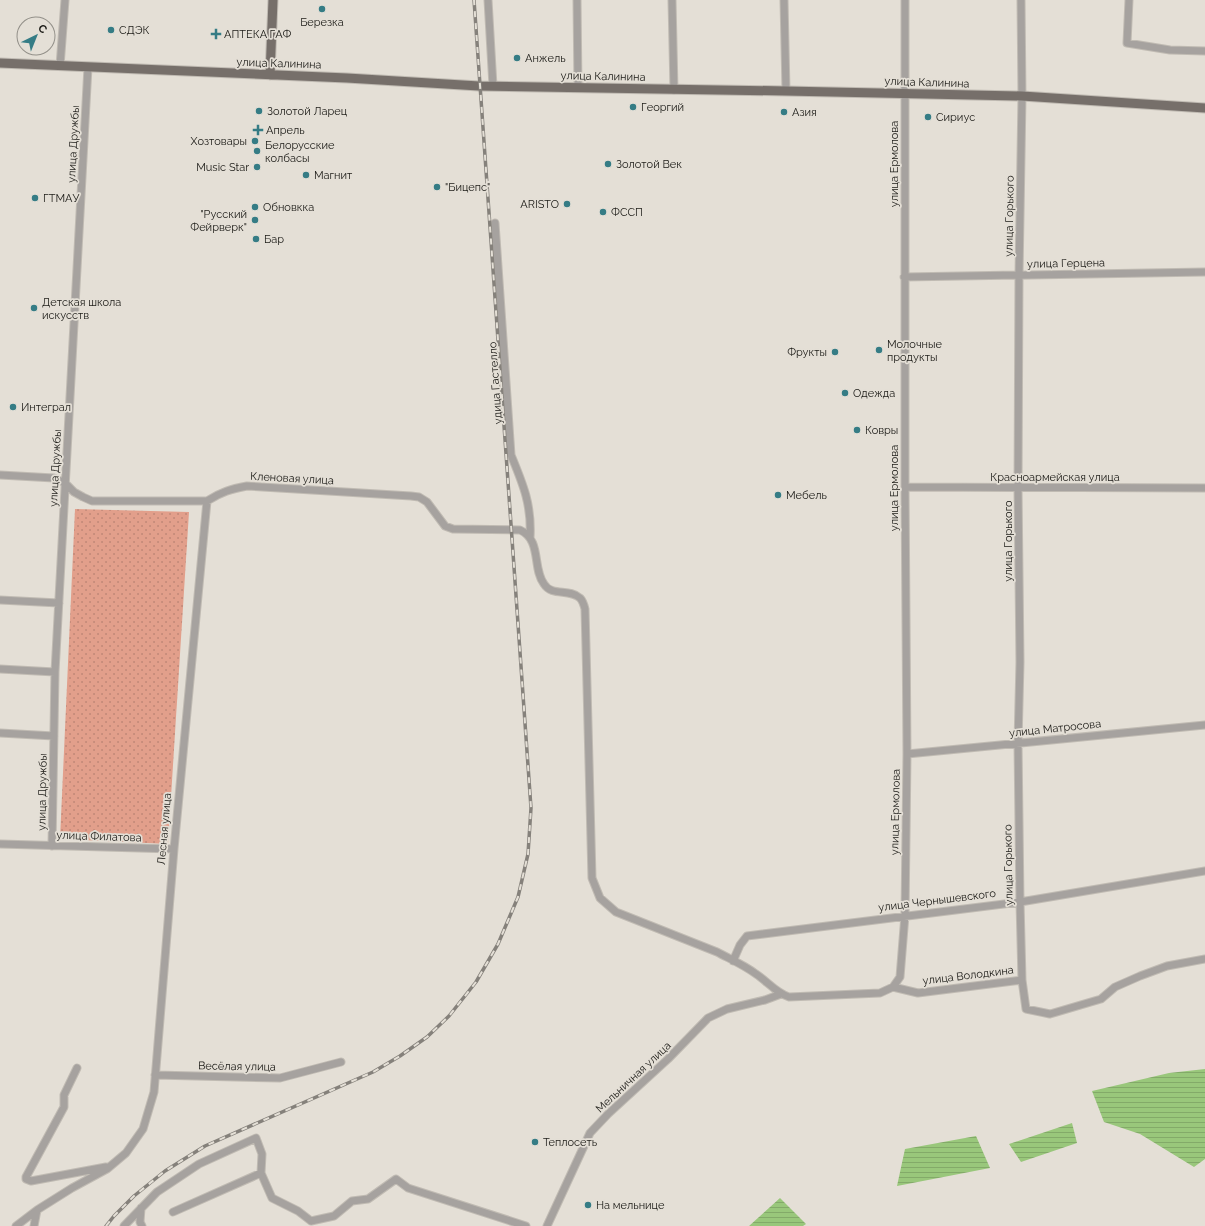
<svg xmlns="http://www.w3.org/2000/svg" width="1205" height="1226" viewBox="0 0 1205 1226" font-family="Raleway,sans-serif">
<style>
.park{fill:url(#park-dots)}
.water{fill:url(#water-rules)}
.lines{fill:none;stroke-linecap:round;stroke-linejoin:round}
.minor-casing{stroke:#c0bbb3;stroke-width:9}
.major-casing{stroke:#c0bbb3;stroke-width:11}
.minor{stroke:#a6a29f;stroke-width:7}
.major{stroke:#766f6a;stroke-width:9}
.rail-casing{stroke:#85817b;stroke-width:3.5}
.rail{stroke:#e4dfd6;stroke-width:2;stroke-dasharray:6;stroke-linecap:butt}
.poi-dot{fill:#357c85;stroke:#e4dfd6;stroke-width:1.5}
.labels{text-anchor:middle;stroke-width:3.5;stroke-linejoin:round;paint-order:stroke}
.poi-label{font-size:11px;fill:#1a1915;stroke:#e4dfd6;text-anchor:start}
.street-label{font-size:11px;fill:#1a1915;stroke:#e4dfd6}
</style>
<defs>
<pattern id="park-dots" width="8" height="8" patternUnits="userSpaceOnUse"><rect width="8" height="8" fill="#e29f8b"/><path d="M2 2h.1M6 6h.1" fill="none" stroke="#c18877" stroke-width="1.8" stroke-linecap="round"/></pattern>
<pattern id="water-rules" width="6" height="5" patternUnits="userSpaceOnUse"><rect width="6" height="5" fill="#99c77b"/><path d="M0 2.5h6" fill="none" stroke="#83aa69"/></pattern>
</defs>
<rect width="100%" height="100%" fill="#e4dfd6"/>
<path class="park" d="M75,509L189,512L168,844L60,839Z"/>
<path class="water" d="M1205,1069V1159L1194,1167L1140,1134L1104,1122L1092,1091L1169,1073Z
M1072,1123L1077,1143L1021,1162L1009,1144Z
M976,1136L990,1168L897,1186L905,1149Z
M780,1198L806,1224L803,1226H749Z"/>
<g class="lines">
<g class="minor-casing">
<path id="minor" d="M488,0L493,86
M577,0L578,88
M672,0L674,90
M784,0L786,91
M1021,0L1022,96L1019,275L1018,488L1020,662L1018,743L1020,902L1022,980L1026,1009L1050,1014L1101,999L1115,987L1140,976L1167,966L1205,959
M1129,0L1127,43L1170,50L1205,51
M60,66L65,0
M495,223L511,455C523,484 532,505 530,538
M904,277L1205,272
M0,475L54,478L65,483L74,492L83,497L92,501H207C221,492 231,489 247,486L411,496L419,497L427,502L445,526L453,529L520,530C542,540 532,568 544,584C552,597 569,588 580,598C582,600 584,605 585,609L592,878L600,898L616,912L717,952C730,959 744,965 756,974C767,981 776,993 789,997L880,993L893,987L900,977L905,915L907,754L905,487V0
M905,487L1205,488
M0,600L59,603
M0,669L55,672
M0,733L54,736
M907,754L1205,725
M0,844L174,849
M52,846L55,672L88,67
M733,961L740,945L747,936L1020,902L1205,871
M893,987L918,993L1022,980
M77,1068L64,1095V1107L26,1177V1179L31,1181L106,1167
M155,1075L280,1078L341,1062
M141,1208L140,1222L142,1226
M173,1212L261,1173
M311,1221L334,1216L352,1201L368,1199L396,1179L408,1188L526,1226
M16,1226L37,1210
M34,1226L37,1210L72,1188L107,1169L126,1153L143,1129L154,1092L174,849L207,501
M124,1226L157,1192L199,1164L256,1138L262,1154L261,1173L272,1198L298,1211L311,1221
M547,1226L590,1133L608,1114L668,1059L708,1018L727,1009L765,1000L781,994"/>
</g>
<g class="major-casing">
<path id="major" d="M0,63L347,78L479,86L786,91L1022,96L1205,108
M270,75L273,0"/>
</g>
<use href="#minor" class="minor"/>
<use href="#major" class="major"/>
<g class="rail-casing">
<path id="rail" d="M106,1226L114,1216L134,1196L165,1171L205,1146L373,1072L400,1056L427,1037L449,1016L476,982L498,944L518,897L528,854L531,808L474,0"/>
</g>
<use href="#rail" class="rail"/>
</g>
<g class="poi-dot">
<circle cx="322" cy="9" r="4"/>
<circle cx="111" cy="30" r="4"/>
<path d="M214 28h4v4h4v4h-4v4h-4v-4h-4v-4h4z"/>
<circle cx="517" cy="58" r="4"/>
<circle cx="633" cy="107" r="4"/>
<circle cx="259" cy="111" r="4"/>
<circle cx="784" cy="112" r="4"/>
<circle cx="928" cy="117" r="4"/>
<path d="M256 124h4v4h4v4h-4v4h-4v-4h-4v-4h4z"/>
<circle cx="255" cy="141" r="4"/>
<circle cx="257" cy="151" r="4"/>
<circle cx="608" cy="164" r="4"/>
<circle cx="257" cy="167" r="4"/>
<circle cx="306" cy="175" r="4"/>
<circle cx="437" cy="187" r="4"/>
<circle cx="35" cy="198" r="4"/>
<circle cx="567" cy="204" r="4"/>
<circle cx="255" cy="207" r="4"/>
<circle cx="603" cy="212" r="4"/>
<circle cx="255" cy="220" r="4"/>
<circle cx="256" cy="239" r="4"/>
<circle cx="34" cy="308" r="4"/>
<circle cx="879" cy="350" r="4"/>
<circle cx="835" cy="352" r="4"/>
<circle cx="845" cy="393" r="4"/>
<circle cx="13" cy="407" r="4"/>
<circle cx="857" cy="430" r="4"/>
<circle cx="778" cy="495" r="4"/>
<circle cx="535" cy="1142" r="4"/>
<circle cx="588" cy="1205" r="4"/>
</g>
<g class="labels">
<g class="poi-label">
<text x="322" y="26" text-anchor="middle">Березка</text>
<text x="119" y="34">СДЭК</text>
<text x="224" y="38">АПТЕКА ГАФ</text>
<text x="525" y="62">Анжель</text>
<text x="641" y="111">Георгий</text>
<text x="267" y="115">Золотой Ларец</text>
<text x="792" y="116">Азия</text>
<text x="936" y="121">Сириус</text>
<text x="266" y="134">Апрель</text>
<text x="247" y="145" text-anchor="end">Хозтовары</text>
<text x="265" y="149">Белорусские<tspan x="265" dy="13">колбасы</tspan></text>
<text x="616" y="168">Золотой Век</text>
<text x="249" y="171" text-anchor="end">Music Star</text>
<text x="314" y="179">Магнит</text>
<text x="445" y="191">"Бицепс"</text>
<text x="43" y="202">ГТМАУ</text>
<text x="559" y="208" text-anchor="end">ARISTO</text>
<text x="263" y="211">Обновкка</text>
<text x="611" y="216">ФССП</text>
<text x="247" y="218" text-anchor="end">"Русский<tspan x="247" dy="13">Фейрверк"</tspan></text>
<text x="264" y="243">Бар</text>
<text x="42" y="306">Детская школа<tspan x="42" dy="13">искусств</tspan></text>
<text x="887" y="348">Молочные<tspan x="887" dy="13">продукты</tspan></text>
<text x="827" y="356" text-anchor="end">Фрукты</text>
<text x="853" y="397">Одежда</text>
<text x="21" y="411">Интеграл</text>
<text x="865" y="434">Ковры</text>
<text x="786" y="499">Мебель</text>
<text x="543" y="1146">Теплосеть</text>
<text x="596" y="1209">На мельнице</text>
</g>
<g class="street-label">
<text transform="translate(279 63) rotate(2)" y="4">улица Калинина</text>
<text transform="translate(603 76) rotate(1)" y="4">улица Калинина</text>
<text transform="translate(927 82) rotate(2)" y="4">улица Калинина</text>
<text transform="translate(73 144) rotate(-87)" y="4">улица Дружбы</text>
<text transform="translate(894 164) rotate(-90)" y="4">улица Ермолова</text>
<text transform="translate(1009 216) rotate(-89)" y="4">улица Горького</text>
<text transform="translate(1066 263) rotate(-1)" y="4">улица Герцена</text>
<text transform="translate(495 383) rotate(-94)" y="4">удица Гастелло</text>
<text transform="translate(55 468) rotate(-87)" y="4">улица Дружбы</text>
<text x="1055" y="481">Красноармейская улица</text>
<text transform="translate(292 478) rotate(3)" y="4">Кленовая улица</text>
<text transform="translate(894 488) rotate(-90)" y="4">улица Ермолова</text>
<text transform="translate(1008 541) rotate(-90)" y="4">улица Горького</text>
<text transform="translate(1055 728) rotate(-6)" y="4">улица Матросова</text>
<text transform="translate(42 792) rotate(-89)" y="4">улица Дружбы</text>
<text transform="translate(895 812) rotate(-89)" y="4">улица Ермолова</text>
<text transform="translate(164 829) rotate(-85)" y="4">Лесная улица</text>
<text transform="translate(99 836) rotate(2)" y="4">улица Филатова</text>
<text transform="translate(1008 865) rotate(-91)" y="4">улица Горького</text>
<text transform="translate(937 900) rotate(-7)" y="4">улица Чернышевского</text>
<text transform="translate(968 975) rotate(-7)" y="4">улица Володкина</text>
<text transform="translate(237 1066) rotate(1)" y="4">Весёлая улица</text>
<text transform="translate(633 1077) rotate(-43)" y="4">Мельничная улица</text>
</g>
</g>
<g transform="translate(36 36) rotate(43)"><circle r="19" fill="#e4dfd6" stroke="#939089"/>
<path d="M0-3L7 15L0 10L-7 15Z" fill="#357c85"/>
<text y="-6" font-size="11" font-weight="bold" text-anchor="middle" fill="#1a1915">С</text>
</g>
</svg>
